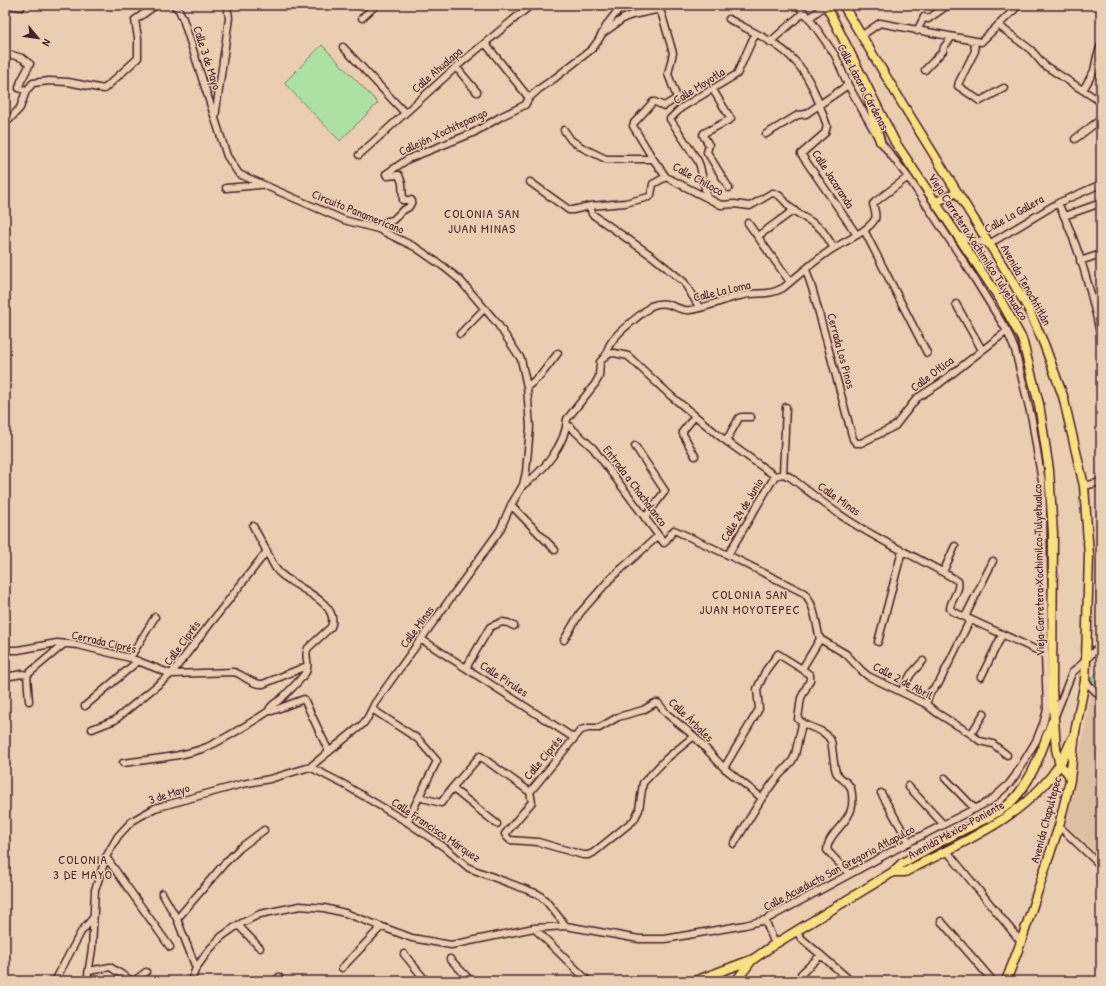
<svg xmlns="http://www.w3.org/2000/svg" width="1106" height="986" viewBox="0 0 1106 986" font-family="'Patrick Hand',sans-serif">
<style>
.built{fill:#dfbfa2}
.park{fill:url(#park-dots);stroke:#7b8067}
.garden{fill:#ace1a3;stroke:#7b8067}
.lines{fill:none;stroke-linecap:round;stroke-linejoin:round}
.minor-casing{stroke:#4a1f2b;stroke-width:9}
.major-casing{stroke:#4a1f2b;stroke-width:11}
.minor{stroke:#ebcdb1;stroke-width:6}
.major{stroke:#f9e181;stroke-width:8}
.labels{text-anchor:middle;stroke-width:3;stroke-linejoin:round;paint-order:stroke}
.street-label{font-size:12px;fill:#4a1f2b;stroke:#ebcdb1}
.neighbourhood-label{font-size:13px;letter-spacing:1px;fill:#4a1f2b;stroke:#ebcdb1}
</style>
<defs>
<pattern id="park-dots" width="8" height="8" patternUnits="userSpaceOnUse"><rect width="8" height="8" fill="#ace1a3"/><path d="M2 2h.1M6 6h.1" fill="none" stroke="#96c18c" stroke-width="1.8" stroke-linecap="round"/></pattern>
</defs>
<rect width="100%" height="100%" fill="#ebcdb1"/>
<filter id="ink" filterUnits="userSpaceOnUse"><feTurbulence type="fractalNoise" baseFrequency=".025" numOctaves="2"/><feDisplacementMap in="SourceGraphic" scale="8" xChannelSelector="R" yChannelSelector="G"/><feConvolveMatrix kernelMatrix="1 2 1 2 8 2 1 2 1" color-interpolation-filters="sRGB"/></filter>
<g filter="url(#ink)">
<path class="built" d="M1091,695L1101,704V857L1066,825Z"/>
<path class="park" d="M1101,667V688L1091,679Z"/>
<path class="garden" d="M322,45L378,103L340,141L284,83Z"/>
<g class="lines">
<g class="minor-casing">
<path id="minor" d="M8,5L21,7
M362,18L376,5
M809,18L826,5
M729,19C748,30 777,42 792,58C811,76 819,103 827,126L825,133L801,154L857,235
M998,25L1031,50L1044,65L1101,102
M917,31L924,17L928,19L948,5
M603,33L624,18L632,15L656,10L660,11L662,15L673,53L668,74L677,98L664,106L655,102H653L634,123L633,126L653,159L666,177L721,205L734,204L750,206L772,193C780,193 784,201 789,206C798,216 812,220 822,230C826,235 830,242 834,248
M861,36L880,23L981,42L1019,5
M974,41L975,51L959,82L958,86L980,101L1004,88
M770,42L804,12
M485,43L529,98
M343,47L405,113
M5,53L22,58L30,64L21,81L19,88L26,91
M456,67L477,92
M925,70L943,51L944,47L952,37
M713,90L731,119L704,133L703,135L709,145L707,152L729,188
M1083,90L1094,71L1097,56L1101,45
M215,118L229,18L227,5
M5,123L10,119L20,108L26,91L33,83L49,81L68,82L104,89L138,58V38L135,20L156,5
M564,130L571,140L583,148L606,159H653
M766,134L798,115L806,114L848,85
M1075,139L1101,119
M359,155L456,67L531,5
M530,182L569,210H573L590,206L625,203L649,197L651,195L653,184L666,177
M226,188L260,185
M707,198L700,166L698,161L670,119L681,108L737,74L755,34
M1058,203L1101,184
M590,206L592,214L652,256L684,282L699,307
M1064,216L1101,203
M748,223L790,282
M378,229L383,222L393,220L402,211L409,207L412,201L411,200H403L402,183L399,175L387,176L386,174L408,159L473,133L502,116L525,105L529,98L539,89L555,78L592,49L598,41L608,23L622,5
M864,230L927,353
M758,236L794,210
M958,236L989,244L1058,203C1078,244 1092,293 1101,338
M1080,261L1101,254
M806,270L813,291L853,439L856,443H861L895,426L917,398L939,384L1007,331
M956,304L982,350
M460,334L484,309
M607,354L614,353L628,356L671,396L722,438L775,476L783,474L790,477C807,490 824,504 842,516C878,541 920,558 958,581C961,590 951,599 950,608L952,611L1045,654
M527,387L541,375L558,353
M567,424L593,448L664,543L674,530L728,555L804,593C815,604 816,625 820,639L846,654L862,671L868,676L926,704L937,713L971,734L984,713
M726,441L739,418L741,417H751
M635,446L665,491L645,518
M695,456L683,434V431L695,416
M783,474L786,407
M523,485C543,472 566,444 567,419L595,384L599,377L600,362L607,354C606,338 640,316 651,306C670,298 676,312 690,310C707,308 726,298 744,295C759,292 768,296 783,288C799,275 816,259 834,248C846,241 868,231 875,219C877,215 874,209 873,204L875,202L908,177
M1084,486L1101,482
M511,505L555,550
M253,526C258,535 263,544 268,554C271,559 273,565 277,570C287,585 342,601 331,627L308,648C303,655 311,665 306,672C300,681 290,690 282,698C278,702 271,704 269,710L272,711L304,699L329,752
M267,551L171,674L234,672C244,675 252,685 263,684L307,666
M728,555L732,548L775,476
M943,572L955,546
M965,617L993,561
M421,639L574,738
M564,640L580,613L610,579L658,536
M878,642L902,551
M5,650H18L57,643L78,645L130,658L171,674
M130,658L155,617
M466,668L490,627L502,622L508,623L514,626
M802,669L820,639
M5,677L22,674L27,675
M981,677L1002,635
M1085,681L1101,697
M901,692L911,674L923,661
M29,701L27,675L64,644
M926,704L931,691L939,683L970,620
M85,706L138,661
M372,709L418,739L437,761L419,797
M1055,716L1072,673L1086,660L1101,644
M92,729L115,720L171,674
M971,734L980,741L993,744L1007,755
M123,763C150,759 182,757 207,747C229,737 249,724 269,711
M310,767L345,785L407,822L444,847L469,868L538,894L546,901L566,926
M724,768L759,709L757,689L766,670L778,654L802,669L810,675V680L801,698L798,719C807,729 825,728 831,741C833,750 833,762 836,772C839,778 845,780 849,785C853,790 853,804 851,810C846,825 828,834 827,850L849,874
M945,778L975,809
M908,786L944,825
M452,788L497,824
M530,792L532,802L505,834L507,837L510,840L538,842L583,855H588L593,853L634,820L639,810L643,783L666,759L694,736
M530,792L581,730L588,728H599L618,717L643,710L655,703H658L667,714L694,736L724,768L762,798
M881,793L909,842
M407,822L419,797L441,803L452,788L480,756L530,792
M1059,826L1101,866
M734,844L762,798L775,780L792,761L795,755L802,724
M946,850L1021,942
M106,857L170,947
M162,893L177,919
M765,920L775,944
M941,921L993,981
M238,925L260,948
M534,928L588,981
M796,930L801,938L851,981
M404,954L426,981
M450,959L471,981
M196,968L177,919L224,864L240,848L264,830
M342,968L381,927
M89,971L110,967L132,981
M55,981L81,932L93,918
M87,981L92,949L95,890L106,857L118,836L132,821L155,808L242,784L270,779L310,767L363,724L368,717L375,703L395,675L500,530L511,505L523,485L526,472L530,427L527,387L521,359L497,323L460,280L444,267L415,247L378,229L344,220L239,174L227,156L183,19L179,10L174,5
M134,981L146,972
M191,981L196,968L209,950L221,937L238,925L260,914L300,906L324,908L345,913L412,938L451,945L534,928L566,926L639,939H665L745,925L765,920L909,842L990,801L1009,784L1015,776L1036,741L1043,724L1047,710L1045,654L1043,510L1042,482L1032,420L1015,350L1007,331L961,257L908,177L880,141L848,85L835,55L809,18L798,5
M276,981L279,977
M808,981L801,974L821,955"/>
</g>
<g class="major-casing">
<path id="major" d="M826,5L895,142L1000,299L1022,339L1039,404L1049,470L1053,534L1052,689L1056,749L1060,765L1068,773L1070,779
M843,5L902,103L1011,279L1029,310L1044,344L1063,396L1084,486L1089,555L1086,660L1085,681L1075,732L1070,780L1059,826L1021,942L1006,981
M868,96L880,141
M936,202L957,192
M893,872H905C960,843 1025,818 1060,764C1065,756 1068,747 1072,739
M695,981L751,960
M736,981L752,960L775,944L893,872L901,864C919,853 938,843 957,833C974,824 995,816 1010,803C1032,782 1042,750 1052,722"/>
</g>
<use href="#minor" class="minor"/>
<use href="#major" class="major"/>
</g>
</g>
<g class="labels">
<g class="street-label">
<text transform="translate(207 58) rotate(72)" y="4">Calle 3 de Mayo</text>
<text transform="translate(437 70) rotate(-41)" y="4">Calle Ahualapa</text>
<text transform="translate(699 86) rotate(-32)" y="4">Calle Moyotla</text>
<text transform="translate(863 87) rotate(62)" y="4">Calle Lázaro Cárdenas</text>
<text transform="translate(443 132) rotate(-25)" y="4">Callejón Xochitepango</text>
<text transform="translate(698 179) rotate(29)" y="4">Calle Chiloco</text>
<text transform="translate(833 179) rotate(57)" y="4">Calle Jacaranda</text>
<text transform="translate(358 212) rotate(22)" y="4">Circuito Panamericano</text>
<text transform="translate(1014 214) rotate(-29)" y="4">Calle La Gallera</text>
<text transform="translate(978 247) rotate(57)" y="4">Vieja Carretera Xochimilco Tulyehualco</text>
<text transform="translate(1026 285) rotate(61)" y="4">Avenida Tenochtitlán</text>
<text transform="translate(722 291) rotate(-13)" y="4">Calle La Loma</text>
<text transform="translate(841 351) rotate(75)" y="4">Cerrada Los Pinos</text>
<text transform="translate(932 374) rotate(-37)" y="4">Calle Otlica</text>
<text transform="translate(635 486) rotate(53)" y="4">Entrada a Chachalanco</text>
<text transform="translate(839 499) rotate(35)" y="4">Calle Minas</text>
<text transform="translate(742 510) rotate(-59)" y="4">Calle 24 de Junio</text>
<text transform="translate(1039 570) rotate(-91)" y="4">Vieja Carretera Xochimilco Tulyehualco</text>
<text transform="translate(417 627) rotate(-54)" y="4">Calle Minas</text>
<text transform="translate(104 642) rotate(13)" y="4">Cerrada Ciprés</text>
<text transform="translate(182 643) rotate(-54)" y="4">Calle Ciprés</text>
<text transform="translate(504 679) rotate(33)" y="4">Calle Pirules</text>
<text transform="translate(903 681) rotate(28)" y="4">Calle 2 de Abril</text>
<text transform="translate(691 720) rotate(44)" y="4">Calle Árboles</text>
<text transform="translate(543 758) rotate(-50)" y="4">Calle Ciprés</text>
<text transform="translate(169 794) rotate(-18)" y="4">3 de Mayo</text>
<text transform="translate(1046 820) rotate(-75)" y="4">Avenida Chapultepec</text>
<text transform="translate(436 830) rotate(34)" y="4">Calle Francisco Márquez</text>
<text transform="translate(956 830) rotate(-29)" y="4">Avenida México-Poniente</text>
<text transform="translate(839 868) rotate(-28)" y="4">Calle Acueducto San Gregorio Atlapulco</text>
</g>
<g class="neighbourhood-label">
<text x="482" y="218">COLONIA SAN<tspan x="482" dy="15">JUAN MINAS</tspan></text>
<text x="750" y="599">COLONIA SAN<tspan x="750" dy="15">JUAN MOYOTEPEC</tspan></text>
<text x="83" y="864">COLONIA<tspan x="83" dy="15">3 DE MAYO</tspan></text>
</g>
</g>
<rect width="1106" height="986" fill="none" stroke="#ebcdb1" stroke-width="20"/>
<rect x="10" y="10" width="1086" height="966" fill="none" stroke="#4a1f2b" stroke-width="1.5" filter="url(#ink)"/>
<g transform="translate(38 38) rotate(119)" stroke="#ebcdb1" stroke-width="3" paint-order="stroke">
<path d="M0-3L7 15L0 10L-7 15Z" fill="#4a1f2b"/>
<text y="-6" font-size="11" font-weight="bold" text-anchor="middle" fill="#4a1f2b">N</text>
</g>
</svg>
